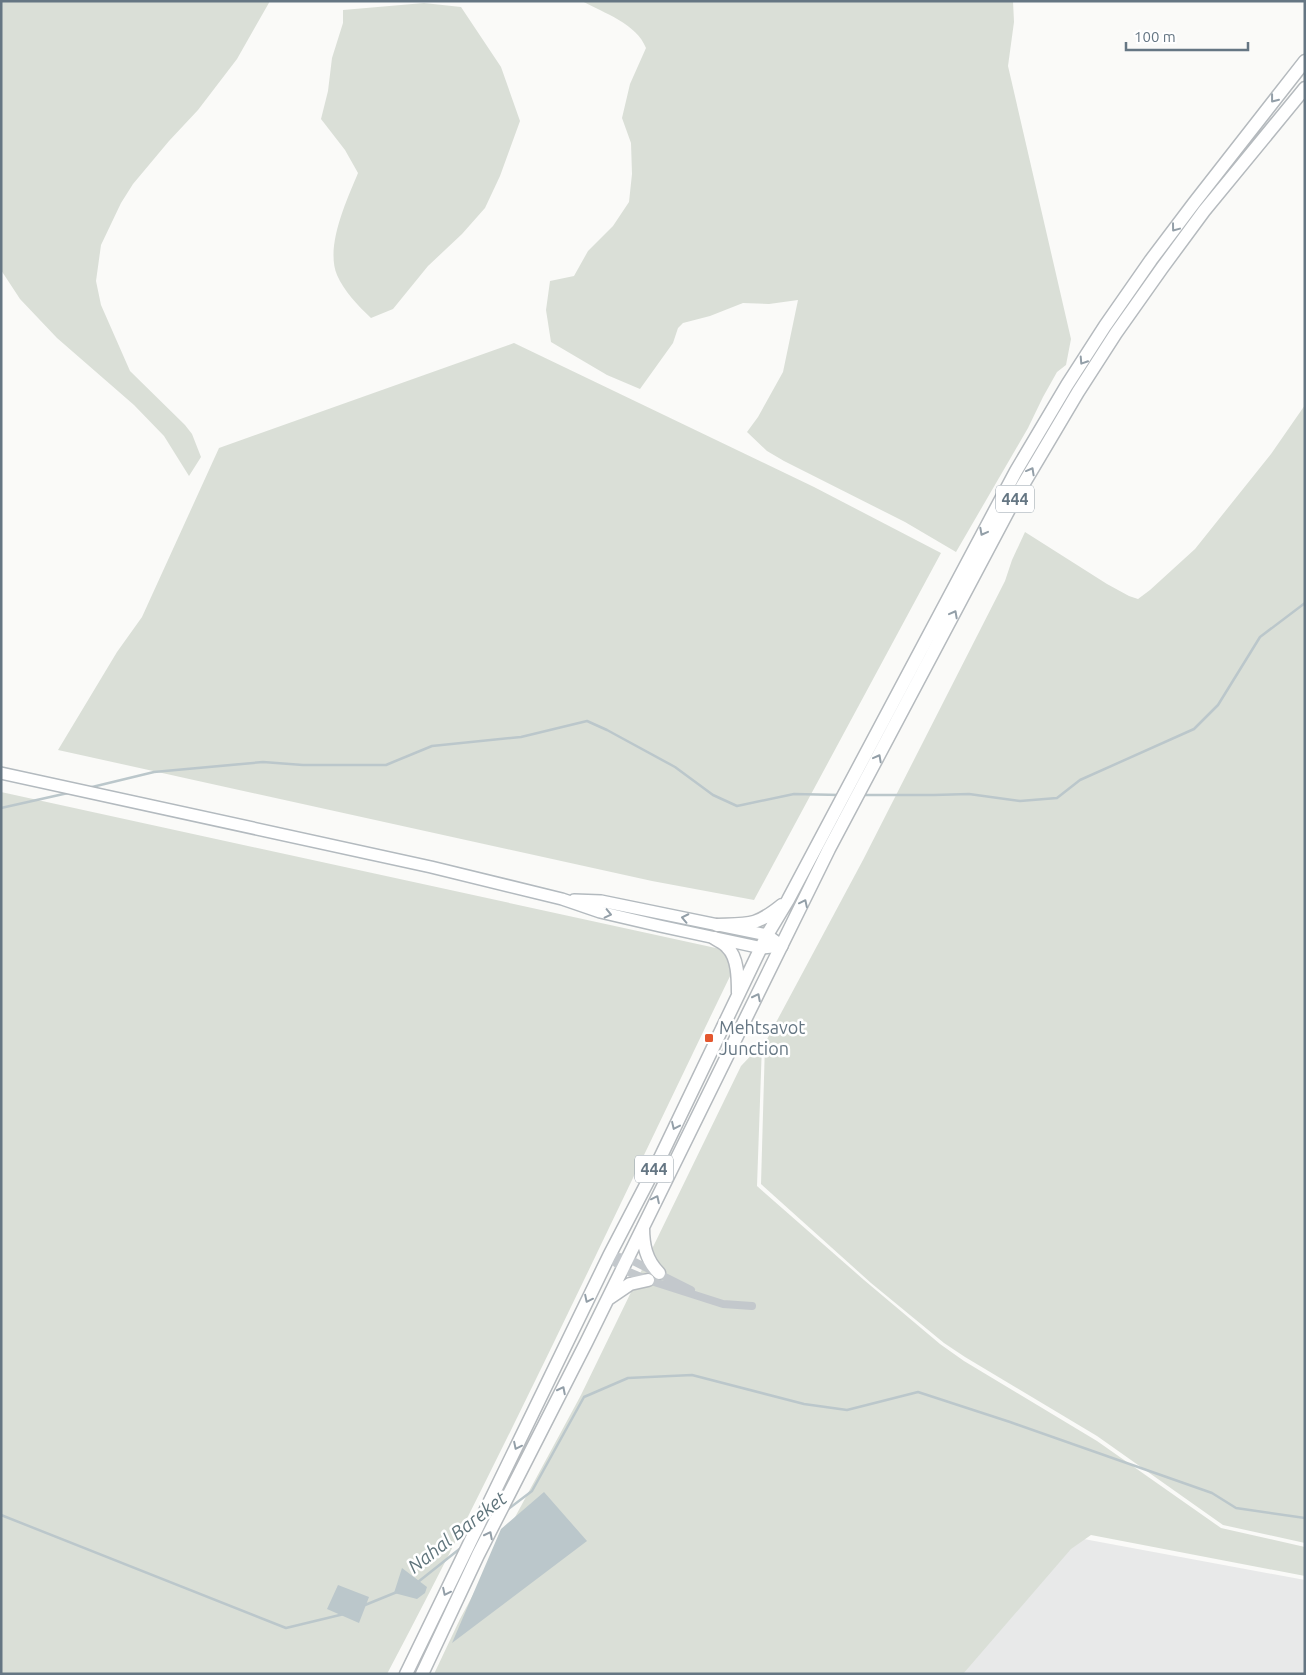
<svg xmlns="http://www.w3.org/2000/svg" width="1306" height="1675" viewBox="0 0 1306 1675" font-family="Ubuntu,sans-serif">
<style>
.built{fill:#e8e9e9}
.green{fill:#dadfd7}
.water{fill:#bbc7cb}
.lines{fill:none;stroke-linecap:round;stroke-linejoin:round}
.stream{stroke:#bbc7cb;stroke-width:2.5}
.secondary-casing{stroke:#b3babf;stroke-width:14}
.primary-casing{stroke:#b5babe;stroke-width:15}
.minor{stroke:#c3c8cc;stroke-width:8}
.secondary{stroke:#fff;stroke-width:11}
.primary{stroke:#fff;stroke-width:12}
.oneway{stroke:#939fa8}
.poi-dot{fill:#e4572e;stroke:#fff;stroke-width:2}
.labels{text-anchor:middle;stroke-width:5;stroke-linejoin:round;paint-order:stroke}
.shield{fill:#fff;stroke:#939fa8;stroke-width:1}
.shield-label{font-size:16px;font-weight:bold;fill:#657683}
.poi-label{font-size:18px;fill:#657683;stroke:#fff;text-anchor:start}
.water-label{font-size:19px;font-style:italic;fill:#60757c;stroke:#fff}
</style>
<rect width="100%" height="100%" fill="#fafaf8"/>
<path class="built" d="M1073,1537L1305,1580V1674H920Z"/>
<path class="green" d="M1,1H270L237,59L198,110L169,141L133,184L121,203L101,245L96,281L101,305L130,371L185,425L192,434L201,457L189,476L164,436L134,405L57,338L20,299L1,270Z
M582,1H1013L1014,22L1008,66L1071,339L1066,365L1057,372L1043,397L1028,428L956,552L905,522L784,461L767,451L747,432L758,417L783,372L798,300L769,304L743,303L710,316L683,323L678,328L673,343L640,389L607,375L551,342L546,310L550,281L574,276L588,251L613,226L629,202L632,174L631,143L622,118L630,84L646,48C637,24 604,13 582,1Z
M424,3L461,7L501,67L520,121L500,176L485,208L462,234L428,266L393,309L371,318C358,306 344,291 337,275C325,246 347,200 358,173L345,150L321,119L328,91L332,58L343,23V10Z
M514,343L814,487L941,553L754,900L652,881L58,750L117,652L142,617L219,448Z
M1305,405V1543L1223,1525L1097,1436L965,1357L944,1343L871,1283L761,1184L765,1043L863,860L1005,581L1012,560L1025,532L1107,584L1129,596L1138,599L1150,590L1195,549L1271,454Z
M1,792L725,950L733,970C619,1205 509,1443 387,1674H1Z
M762,1044L757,1186L864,1280L940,1344L964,1361L1097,1441L1221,1528L1305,1547V1576L1091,1535L1071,1549L963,1674H434L460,1619L581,1395L741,1066Z"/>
<path class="water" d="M544,1492L587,1541L452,1643L501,1529Z
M402,1568L427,1587L425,1593L417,1599L394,1593Z
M338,1585L369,1597L359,1623L327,1609Z"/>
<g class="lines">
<path class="stream" d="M88,788L154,772L263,762L303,765H386L432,746L521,737L587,721L607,730L675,767L713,795L737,806L794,794L840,795
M863,795H934L969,794L1020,801L1057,798L1080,780L1194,729L1218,705L1260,637L1305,603
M1,808L68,793
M507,1510L532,1491L584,1397L628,1378L692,1375L804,1404L847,1410L918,1392L1010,1422L1212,1493L1236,1508L1305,1518
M1,1515L286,1628L344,1614
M418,1582L462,1547
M365,1605L397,1592"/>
<g class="secondary-casing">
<path id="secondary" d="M1,773L431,867L562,899L600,912L660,926L762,948L782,946
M574,900L601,901L767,935L782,946"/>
</g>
<g class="primary-casing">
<path id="primary" d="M717,925C750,924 756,926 782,905
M714,938C718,941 724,943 727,947C738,957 738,979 738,993
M643,1227C643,1245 646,1260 659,1273
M608,1299L630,1284L648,1280
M406,1674L609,1256L660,1158L767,935L788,900L1016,471L1067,385L1105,326L1151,260L1194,203L1305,61
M422,1674L478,1555L586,1343L829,849L1014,500L1078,392L1116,333L1162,268L1204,211L1305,88"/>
</g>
<path class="minor" d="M609,1256L622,1269L648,1280L723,1304L752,1306
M609,1256L627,1258L691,1290"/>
<use href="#secondary" class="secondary"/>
<use href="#primary" class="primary"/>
</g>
<defs><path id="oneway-chevron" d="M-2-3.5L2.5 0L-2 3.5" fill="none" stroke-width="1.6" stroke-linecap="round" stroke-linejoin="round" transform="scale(1.25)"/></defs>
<g class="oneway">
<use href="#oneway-chevron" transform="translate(1274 99) rotate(128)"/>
<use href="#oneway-chevron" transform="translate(1175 228) rotate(127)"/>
<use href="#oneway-chevron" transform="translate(1083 361) rotate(123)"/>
<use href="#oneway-chevron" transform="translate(1031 471) rotate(-61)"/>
<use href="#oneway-chevron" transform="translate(983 532) rotate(118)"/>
<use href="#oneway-chevron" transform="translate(954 614) rotate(-62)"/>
<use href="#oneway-chevron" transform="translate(878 758) rotate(-62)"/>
<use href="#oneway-chevron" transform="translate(804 903) rotate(-64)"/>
<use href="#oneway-chevron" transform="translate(608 914) rotate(13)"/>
<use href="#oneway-chevron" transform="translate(685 918) rotate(-168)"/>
<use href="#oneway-chevron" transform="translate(757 997) rotate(-63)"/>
<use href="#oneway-chevron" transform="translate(675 1126) rotate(115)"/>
<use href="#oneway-chevron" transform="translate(656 1199) rotate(-64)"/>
<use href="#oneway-chevron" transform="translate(588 1299) rotate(116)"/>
<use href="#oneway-chevron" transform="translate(562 1390) rotate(-63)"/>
<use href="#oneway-chevron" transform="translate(517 1446) rotate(116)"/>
<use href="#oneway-chevron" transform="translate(489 1535) rotate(-63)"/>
<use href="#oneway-chevron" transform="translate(446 1592) rotate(116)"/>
</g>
<rect class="poi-dot" x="704" y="1033" width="10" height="10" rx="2.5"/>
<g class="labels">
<g class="shield">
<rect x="996" y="485.5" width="38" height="27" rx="4"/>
<rect x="635" y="1155.5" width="38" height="27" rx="4"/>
</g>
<g class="shield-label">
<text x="1015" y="505">444</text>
<text x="654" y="1175">444</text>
</g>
<g class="poi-label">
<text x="719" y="1034">Mehtsavot<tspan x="719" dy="21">Junction</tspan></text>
</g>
<g class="water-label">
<text transform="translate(457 1532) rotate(-38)" y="7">Nahal Bareket</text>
</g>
</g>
<rect width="1306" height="1675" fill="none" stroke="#657683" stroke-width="5"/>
<path d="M1126 42v8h122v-8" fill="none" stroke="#657683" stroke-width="2.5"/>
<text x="1134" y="42" font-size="15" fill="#657683" stroke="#ffffff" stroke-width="4" paint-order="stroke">100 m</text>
</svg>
